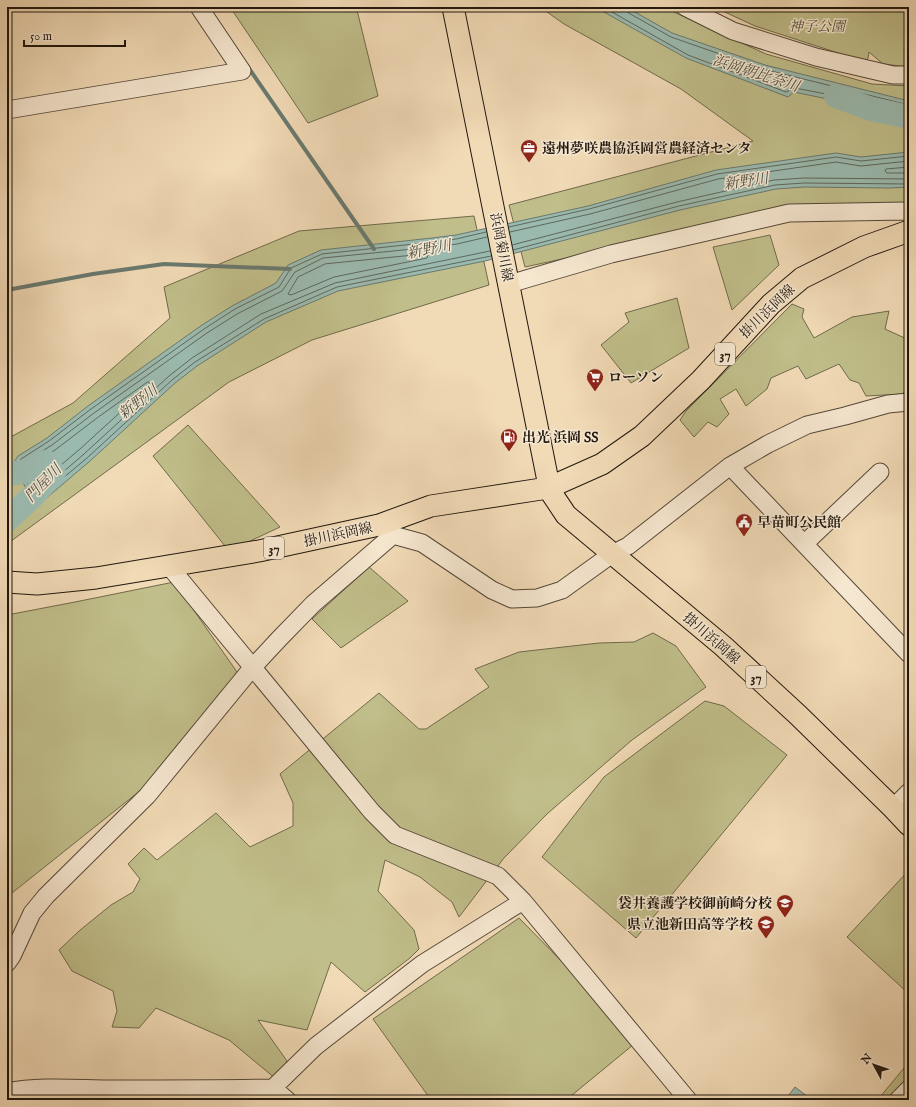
<svg xmlns="http://www.w3.org/2000/svg" width="916" height="1107" viewBox="0 0 916 1107" font-family="'IM FELL English','Noto Serif JP',serif">
<style>
.green{fill:#c0be8a;stroke:#706a4c}
.water{fill:#9bbaaf;stroke:#6a796f}
.lines{fill:none;stroke-linecap:round;stroke-linejoin:round}
.shore{stroke:#5e685e;stroke-width:1}
.stream{stroke:#6a796f;stroke-width:4}
.river{stroke:#9bbaaf;stroke-width:24}
.minor-casing{stroke:#544838;stroke-width:19}
.major-casing{stroke:#20170e;stroke-width:23}
.minor{stroke:#f6e7d0;stroke-width:17}
.major{stroke:#f1dab6;stroke-width:21}
.labels{text-anchor:middle;stroke-width:3;stroke-linejoin:round;paint-order:stroke}
.shield{fill:#f6e7d0;stroke:#605548;stroke-width:1}
.shield-label{font-size:13px;font-weight:bold;fill:#20170e}
.park-label{font-size:14px;font-style:italic;fill:#585139;stroke:#f6e7d0}
.poi-label{font-size:14px;font-weight:bold;fill:#20170e;stroke:#f6e7d0;text-anchor:start}
.street-label{font-size:14px;fill:#20170e;stroke:#f6e7d0}
.water-label{font-size:15px;font-style:italic;fill:#4b5046;stroke:#f6e7d0}
</style>
<rect width="100%" height="100%" fill="#f1dab6"/>
<filter id="stains"><feTurbulence type="fractalNoise" baseFrequency=".005" numOctaves="4"/><feColorMatrix values="0 0 0 0 .2 0 0 0 0 .09 0 0 0 0 .02 0 0 0 .5 -.17"/></filter>
<radialGradient id="worn" r=".72"><stop offset=".6" stop-color="#630" stop-opacity="0"/><stop offset="1" stop-color="#630" stop-opacity=".3"/></radialGradient>
<path class="green" d="M230,7H362L357,10L378,96L308,123Z
M540,7H663L766,54L872,84L909,86V207L770,214L525,267L509,205L753,141L681,89L564,24Z
M714,7H909V67L883,64L869,52L868,58L866,62L755,26Z
M474,216L489,285L312,340L229,382L7,544V439L73,403L170,318L164,287L299,231Z
M770,235L779,265L732,310L713,247Z
M677,298L689,348L631,383L601,345L629,322L625,313Z
M792,304L804,309L802,317L814,338L852,317L889,311L885,329L909,340V387L902,394L866,396L859,383L850,380L839,364L806,379L798,366L771,378L767,389L746,406L736,389L720,399L729,414L717,427L708,422L694,437L680,420L686,411Z
M188,425L280,527L229,551L153,456Z
M369,567L408,601L341,648L312,619Z
M174,582L237,672L171,766L7,897V615L75,602Z
M653,633L676,646L706,687L632,740L547,814L504,858L459,917L452,902L420,877L385,860L378,891L414,930L419,949L410,958L365,992L331,962L307,1030L258,1020L287,1061L276,1079L229,1040L156,1008L139,1028L112,1027L117,1011L113,991L72,971L59,950L79,931L111,905L133,892L140,879L128,864L144,848L157,860L216,813L250,847L293,826V803L280,774L379,693L419,729H426L489,687L475,669L519,652L599,643L634,642Z
M705,701L724,706L787,755L636,938L542,857L604,777Z
M909,870V994L847,937Z
M519,918L639,1040L566,1100H431L373,1019Z
M909,1062V1085L892,1100H874L880,1097Z"/>
<path class="water" d="M595,7H626L672,33L765,65L909,101V114L866,107L794,92L788,97L686,58Z
M909,152V187L889,188L804,187L776,189L680,210L485,261L338,291L266,322L197,366L175,383L90,461L37,506L12,465L18,456L47,438L88,406L202,325L232,306L276,283L288,265L321,250L432,238L456,235L588,206L716,170L836,153L861,157Z
M795,1087L812,1100H785Z"/>
<g class="lines">
<path class="shore" d="M603,7L688,55L786,92L792,89L795,88L909,110
M624,7L625,10L627,12L671,37L763,69L909,105
M764,75L789,81L790,84L785,87L764,79L763,77Z
M909,167L886,169L885,171L887,173H909
M509,227L589,209L717,174L836,157L861,161L909,156
M486,232L456,239L432,242L322,254L291,268L279,287L235,309L204,329L91,409L49,441L21,459L17,464V466L37,498H39L87,458L172,380L195,362L264,319L337,287L491,256
M510,232L590,214L718,179L836,162L861,166L909,161
M487,237L457,244L433,247L323,258L295,272L282,291L237,314L207,333L94,413L52,445L25,462L23,466L38,490L41,491L84,454L169,376L192,358L261,314L335,283L490,251
M512,245L677,202L774,180L804,178L909,179
M513,250L679,206L775,185L804,183L909,184
M426,254L428,255L427,258L334,277L291,295L288,294L298,277L325,264Z
M148,382L150,383V385L80,449L42,481H40L31,468L32,465L55,450L97,418Z"/>
<path class="stream" d="M248,67L374,249
M7,290L93,274L164,264L290,269"/>
<path class="river" d="M836,96L871,109L909,117
M7,474L28,471L46,462
M7,520L32,497L54,473"/>
<g class="minor-casing">
<path id="minor" d="M685,7L733,31L816,57L893,75H909
M7,110L242,71L199,7
M509,284L611,254L789,213L906,211L909,212
M730,466L909,654
M379,525L393,535L422,543L492,590L512,599L537,598L562,590L612,554L628,546L730,466L768,444L807,425L845,416L888,404L909,402
M804,544L880,472
M169,566L372,812L395,835L498,876L523,901L688,1100
M893,808L909,792
M7,963L12,956L32,913L46,896L147,796L252,668L279,639L313,604L393,535
M273,1088L316,1046L422,964L523,901
M7,1092C41,1085 79,1089 114,1089C167,1089 220,1089 273,1088L287,1100
M898,1100L909,1089"/>
</g>
<g class="major-casing">
<path id="major" d="M453,7L548,481V488
M548,488L566,515L723,646L798,715L893,808L909,825
M7,582L37,584L96,578L259,551L379,525L431,506L548,488L602,464L642,436L701,380L771,304L802,278L864,247L909,231"/>
</g>
<use href="#minor" class="minor"/>
<use href="#major" class="major"/>
</g>
<defs>
<g id="office-pin" transform="scale(0.9)"><path d="M0 17L-7.5 6A9.5 9.5 0 1 1 7.5 6Z" fill="#8f2418" stroke="#f6e7d0"/><path d="M-6-3h4V-5.5h4V-3h4V5H-6ZM-1-4.5V-3h2v-1.5ZM-6 0V1H6V0Z" fill="#fff"/></g>
<g id="supermarket-pin" transform="scale(0.9)"><path d="M0 17L-7.5 6A9.5 9.5 0 1 1 7.5 6Z" fill="#8f2418" stroke="#f6e7d0"/><path d="M-6-5.5h2.5l.6 2H6L4.5 2H-2.5L-4.4-4H-6ZM-1.5 3.2a1.3 1.3 0 1 0 .1 0ZM3 3.2a1.3 1.3 0 1 0 .1 0Z" fill="#fff"/></g>
<g id="fuel-pin" transform="scale(0.9)"><path d="M0 17L-7.5 6A9.5 9.5 0 1 1 7.5 6Z" fill="#8f2418" stroke="#f6e7d0"/><path d="M-5.5-6h7V0h2V4h1.3V-2.5L3-4.5l.8-.8L6-3V5H2.5V1h-1V6h-7ZM-4.2-4.7v3.2H.2V-4.7Z" fill="#fff"/></g>
<g id="civic-pin" transform="scale(0.9)"><path d="M0 17L-7.5 6A9.5 9.5 0 1 1 7.5 6Z" fill="#8f2418" stroke="#f6e7d0"/><path d="M-.6-6.5H3V-4.5H.6V-3L4-1V1h2V6H-6V1h2V-1L-.6-3ZM-1.2 2.5V6h2.4V2.5Z" fill="#fff"/></g>
<g id="school-pin" transform="scale(0.9)"><path d="M0 17L-7.5 6A9.5 9.5 0 1 1 7.5 6Z" fill="#8f2418" stroke="#f6e7d0"/><path d="M0-5L7-2L0 1L-7-2ZM-4 1L0 2.5L4 1V4Q0 6-4 4Z" fill="#fff"/></g>
</defs>
<g fill-rule="evenodd">
<use href="#office-pin" x="529" y="148"/>
<use href="#supermarket-pin" x="595" y="377"/>
<use href="#fuel-pin" x="509" y="437"/>
<use href="#civic-pin" x="744" y="522"/>
<use href="#school-pin" x="785" y="903"/>
<use href="#school-pin" x="766" y="924"/>
</g>
<g class="labels">
<g class="shield">
<rect x="715" y="343" width="20" height="22" rx="3"/>
<rect x="264" y="537" width="20" height="22" rx="3"/>
<rect x="746" y="666" width="20" height="22" rx="3"/>
</g>
<g class="shield-label">
<text x="725" y="359">37</text>
<text x="274" y="553">37</text>
<text x="756" y="682">37</text>
</g>
<g class="park-label">
<text x="817" y="31">神子公園</text>
</g>
<g class="poi-label">
<text x="542" y="153">遠州夢咲農協浜岡営農経済センタ</text>
<text x="608" y="382">ローソン</text>
<text x="522" y="442">出光 浜岡 SS</text>
<text x="757" y="527">早苗町公民館</text>
<text x="772" y="908" text-anchor="end">袋井養護学校御前崎分校</text>
<text x="753" y="929" text-anchor="end">県立池新田高等学校</text>
</g>
<g class="street-label">
<text transform="translate(502 247) rotate(79)" y="5">浜岡菊川線</text>
<text transform="translate(767 311) rotate(-44)" y="5">掛川浜岡線</text>
<text transform="translate(338 534) rotate(-12)" y="5">掛川浜岡線</text>
<text transform="translate(712 638) rotate(41)" y="5">掛川浜岡線</text>
</g>
<g class="water-label">
<text transform="translate(756 73) rotate(18)" y="5">浜岡朝比奈川</text>
<text transform="translate(746 181) rotate(-8)" y="5">新野川</text>
<text transform="translate(429 249) rotate(-11)" y="5">新野川</text>
<text transform="translate(138 402) rotate(-38)" y="5">新野川</text>
<text transform="translate(43 483) rotate(-46)" y="5">門屋川</text>
</g>
</g>
<rect width="916" height="1107" fill="none" stroke="#f1dab6" stroke-width="24"/>
<rect x="8" y="8" width="900" height="1091" fill="none" stroke="#20170e" stroke-width="2"/>
<rect x="12" y="12" width="892" height="1083" fill="none" stroke="#20170e"/>
<g transform="translate(874 1065) rotate(310)" stroke="#f6e7d0" stroke-width="3" paint-order="stroke">
<path d="M0-3L7 15L0 10L-7 15Z" fill="#20170e"/>
<text y="-6" font-size="11" font-weight="bold" text-anchor="middle" fill="#20170e">N</text>
</g>
<path d="M24 40v6h101v-6" fill="none" stroke="#20170e" stroke-width="2"/>
<text x="30" y="40" font-size="12" fill="#20170e" stroke="#f6e7d0" stroke-width="3" paint-order="stroke">50 m</text>
<rect width="100%" height="100%" filter="url(#stains)"/>
<rect width="100%" height="100%" fill="url(#worn)"/>
</svg>
